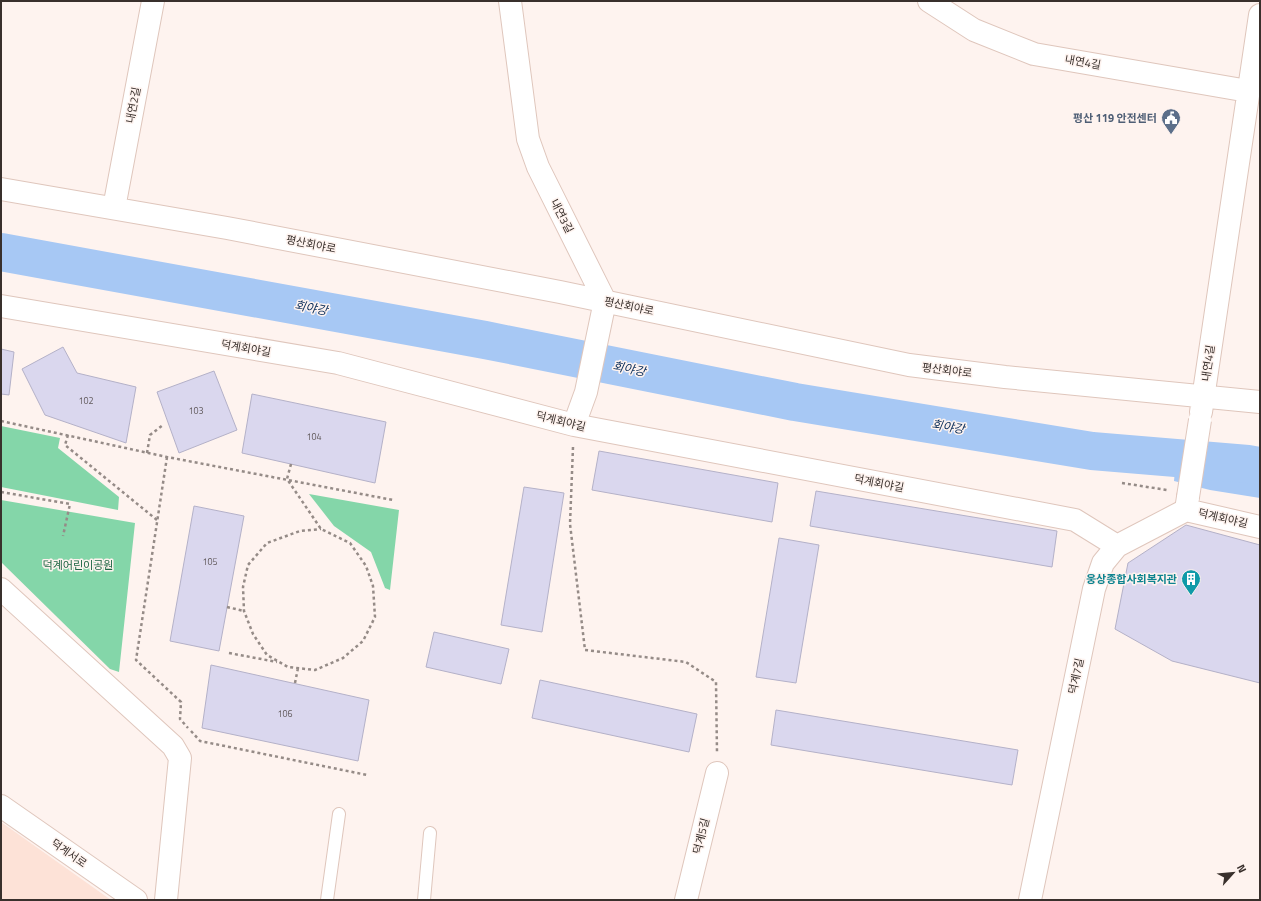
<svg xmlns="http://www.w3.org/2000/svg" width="1261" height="901" viewBox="0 0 1261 901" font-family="'Titillium Web','Noto Sans KR',sans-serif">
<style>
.built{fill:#fde2d7}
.green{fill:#84d6a9}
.water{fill:#a7c8f4}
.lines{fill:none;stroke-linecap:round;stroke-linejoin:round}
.river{stroke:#a7c8f4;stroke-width:38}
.building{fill:#dad7ee;stroke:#b4b1c8}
.service-casing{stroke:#dfc6bc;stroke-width:14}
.minor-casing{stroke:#dfc6bc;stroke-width:24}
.tertiary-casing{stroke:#dfc6bc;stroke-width:24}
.path{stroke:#958b87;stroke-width:2.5;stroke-dasharray:3 3;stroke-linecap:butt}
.service{stroke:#fff;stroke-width:12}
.minor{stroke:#fff;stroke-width:22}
.tertiary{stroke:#fff;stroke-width:22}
.minor-bridge-casing{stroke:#dfc6bc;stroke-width:24;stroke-linecap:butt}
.minor-bridge{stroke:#fff;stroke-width:22}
.labels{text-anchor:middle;stroke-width:3;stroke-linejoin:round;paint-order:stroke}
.number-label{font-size:9px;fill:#615a5c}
.street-label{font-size:11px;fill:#39302c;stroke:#fef3ef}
.service-label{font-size:11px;font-weight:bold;fill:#4e5e75;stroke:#fef3ef;text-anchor:end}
.park-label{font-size:11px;fill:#1d6643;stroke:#fef3ef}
.culture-label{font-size:11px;font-weight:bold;fill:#0d838f;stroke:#fef3ef;text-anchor:end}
.water-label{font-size:12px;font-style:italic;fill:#072b58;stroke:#fef3ef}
</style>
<rect width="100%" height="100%" fill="#fef3ef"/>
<path class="built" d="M1,822L111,900H1Z"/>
<path class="green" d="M1,426L60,438L58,448L119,497L118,510L1,487Z
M309,494L399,510L390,590L385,588L371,552L334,526Z
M1,500L135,523L119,672L110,669L1,562Z"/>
<path class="water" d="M1177,448L1260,458V498L1210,490L1174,481Z"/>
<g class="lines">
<path class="river" d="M1,252L485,340L795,402L1092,451L1248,464L1260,466"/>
</g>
<path class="building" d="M63,347L77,373L136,387L126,443L45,415L22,369Z
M1,349L14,352L9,395L1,394Z
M214,371L237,430L179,453L157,392Z
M252,394L386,422L375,483L242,453Z
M599,451L778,483L772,522L592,490Z
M524,487L564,493L542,632L501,625Z
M816,491L1057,531L1052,567L810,526Z
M194,506L244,516L219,651L170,641Z
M1186,525L1260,545V683L1172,661L1115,629L1128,563Z
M779,538L819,545L796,683L756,677Z
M434,632L509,649L501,684L426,667Z
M211,665L369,700L358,761L202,728Z
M540,680L697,714L689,752L532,718Z
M776,710L1018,750L1012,785L771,745Z"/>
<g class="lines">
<g class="service-casing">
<path id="service" d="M327,900L339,814
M424,900L430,833"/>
</g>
<g class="minor-casing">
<path id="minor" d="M510,1L528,139L538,167L605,301L586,392L574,425
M929,1L974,30L1034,54L1248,91
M1,189L227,228L560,292L909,365L1005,377L1260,402
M114,208L153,1
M1,306L338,363L574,425L1075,520L1117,546
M1201,412L1260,15
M1186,510L1260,527
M1,589L173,746L180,758L166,900
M686,900L717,773
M1030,900L1094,589L1103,563L1117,546L1186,510L1188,497"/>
</g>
<g class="tertiary-casing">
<path id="tertiary" d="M1,806L136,900"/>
</g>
<path class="path" d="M1,421L167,457L393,500
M68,435L65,445L157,520
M573,447L570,524L585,650L686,662L716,682L717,752
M147,453L150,435L163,425
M167,457L136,660L181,702L180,719L188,728
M291,464L287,479L321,529L350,543L366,566L373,586L375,617L363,641L343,658L315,670L288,667L267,655L253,634L244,611L243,587L248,565L267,543L300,531L321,529
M1122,483L1167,490
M1,492L70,504L63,536
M227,607L244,611
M229,653L277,662
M295,683L298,668
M191,731L200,741L367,775"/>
<use href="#service" class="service"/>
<use href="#minor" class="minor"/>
<use href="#tertiary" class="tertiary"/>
<g class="minor-bridge-casing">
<path id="minor-bridge" d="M1188,497L1200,420"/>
</g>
<use href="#minor-bridge" class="minor-bridge"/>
</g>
<defs>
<g id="civic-pin" transform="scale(1)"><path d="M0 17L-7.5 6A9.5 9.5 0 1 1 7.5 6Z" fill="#5c6f8a" stroke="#fef3ef"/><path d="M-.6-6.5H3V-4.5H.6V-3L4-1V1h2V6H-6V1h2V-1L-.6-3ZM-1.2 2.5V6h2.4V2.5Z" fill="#fff"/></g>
<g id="building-pin" transform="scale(1)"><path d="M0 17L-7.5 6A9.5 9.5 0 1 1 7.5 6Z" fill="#0f9aa8" stroke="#fef3ef"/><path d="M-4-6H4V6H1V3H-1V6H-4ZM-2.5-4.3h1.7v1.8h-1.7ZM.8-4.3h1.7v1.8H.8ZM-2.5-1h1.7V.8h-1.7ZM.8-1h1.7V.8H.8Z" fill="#fff"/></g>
</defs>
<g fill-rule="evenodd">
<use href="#civic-pin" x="1171" y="118"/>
<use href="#building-pin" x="1191" y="579"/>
</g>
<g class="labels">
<g class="number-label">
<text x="86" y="404">102</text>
<text x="196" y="414">103</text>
<text x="314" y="440">104</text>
<text x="210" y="565">105</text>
<text x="285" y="717">106</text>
</g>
<g class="street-label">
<text transform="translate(1083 62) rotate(10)" y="4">내연4길</text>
<text transform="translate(133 105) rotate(-79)" y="4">내연2길</text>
<text transform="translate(562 216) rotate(63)" y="4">내연3길</text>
<text transform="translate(311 244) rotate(11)" y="4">평산회야로</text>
<text transform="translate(629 306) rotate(12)" y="4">평산회야로</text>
<text transform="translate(246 348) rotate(10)" y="4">덕계회야길</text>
<text transform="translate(1208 363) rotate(-82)" y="4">내연4길</text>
<text transform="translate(947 370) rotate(7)" y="4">평산회야로</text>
<text transform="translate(561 421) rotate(14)" y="4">덕계회야길</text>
<text transform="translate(879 483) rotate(11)" y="4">덕계회야길</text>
<text transform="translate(1223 518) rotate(13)" y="4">덕계회야길</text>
<text transform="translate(1076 676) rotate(-78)" y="4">덕계7길</text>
<text transform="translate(701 836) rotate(-76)" y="4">덕계5길</text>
<text transform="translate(69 853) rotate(35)" y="4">덕계서로</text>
</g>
<g class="service-label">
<text x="1157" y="122">평산 119 안전센터</text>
</g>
<g class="park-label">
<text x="78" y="569">덕계어린이공원</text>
</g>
<g class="culture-label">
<text x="1177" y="583">웅상종합사회복지관</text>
</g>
<g class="water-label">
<text transform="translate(311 308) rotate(10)" y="4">회야강</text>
<text transform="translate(629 369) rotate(11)" y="4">회야강</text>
<text transform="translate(948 427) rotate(9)" y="4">회야강</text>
</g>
</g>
<rect width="1261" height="901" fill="none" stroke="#39302c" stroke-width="4"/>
<g transform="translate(1233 873) rotate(63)" stroke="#fef3ef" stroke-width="3" paint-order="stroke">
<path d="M0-3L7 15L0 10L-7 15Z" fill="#39302c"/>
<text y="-6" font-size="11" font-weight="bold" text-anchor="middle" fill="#39302c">N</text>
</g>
</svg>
